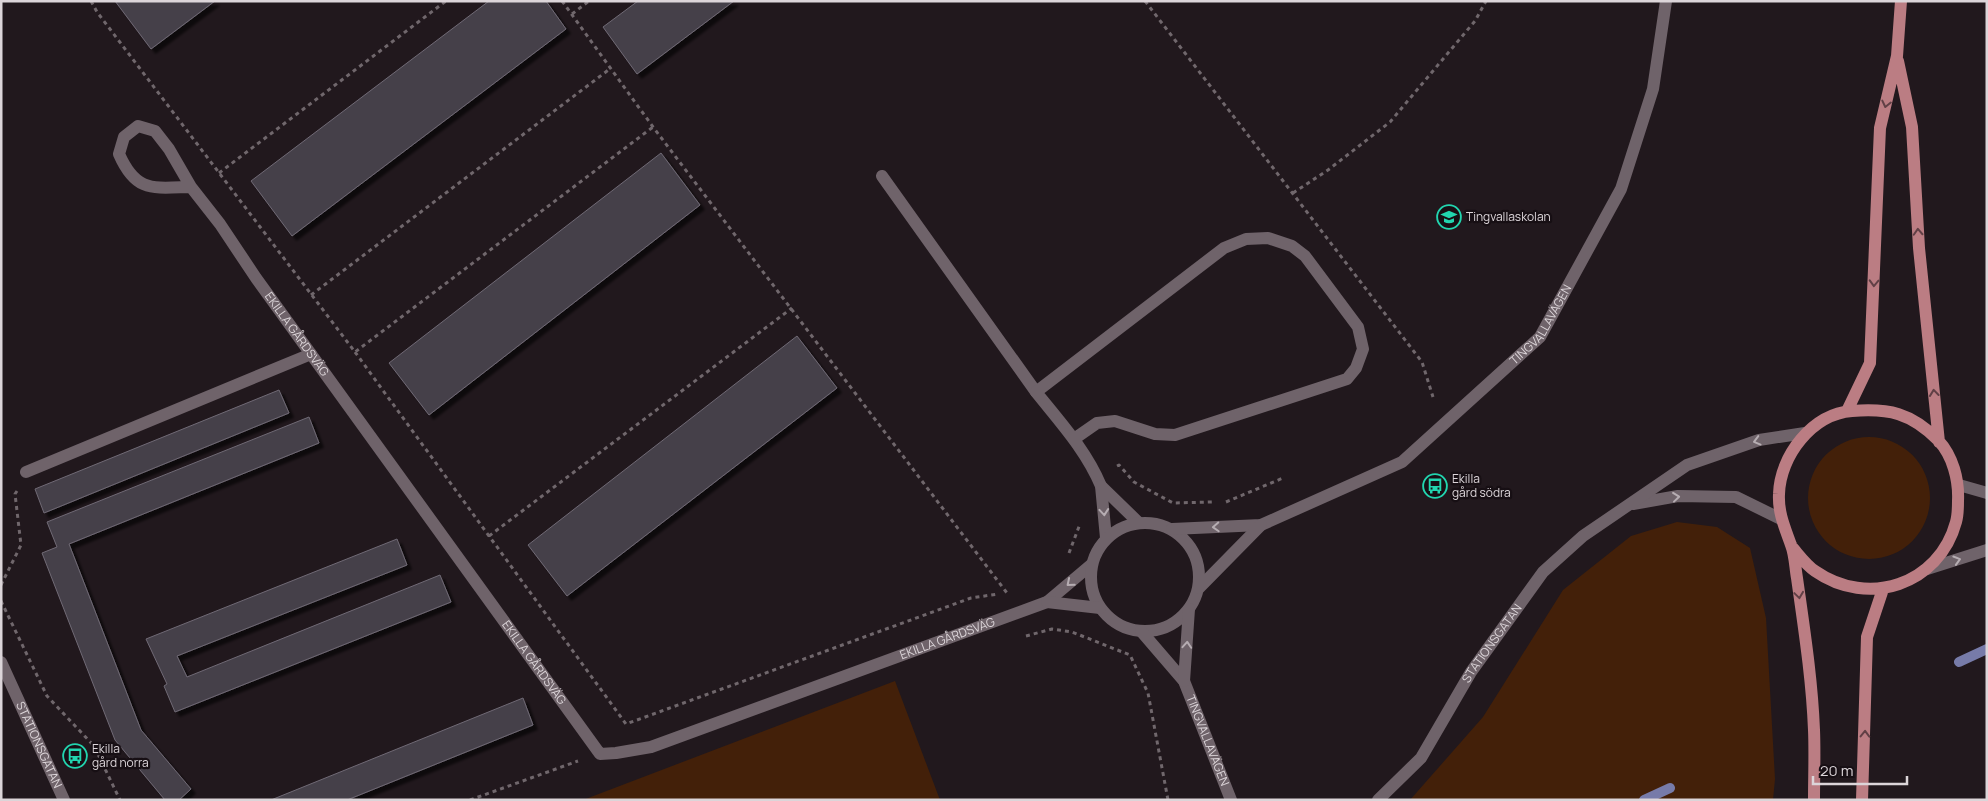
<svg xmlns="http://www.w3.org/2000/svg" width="1988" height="801" viewBox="0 0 1988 801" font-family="Manrope,sans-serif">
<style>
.green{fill:#432009}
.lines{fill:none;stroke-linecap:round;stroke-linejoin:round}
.stream{stroke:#777ba9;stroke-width:10}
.building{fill:#45404a;stroke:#706a75;filter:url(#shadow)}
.path{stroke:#70676c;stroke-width:3;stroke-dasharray:4 4;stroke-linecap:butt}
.minor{stroke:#6f636a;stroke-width:12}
.major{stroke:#bb7d83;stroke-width:12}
.oneway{stroke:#614046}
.oneway2{stroke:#b6adb2}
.labels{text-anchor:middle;stroke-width:4.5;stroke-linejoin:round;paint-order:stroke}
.poi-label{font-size:12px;fill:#dcd5d9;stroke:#170f14;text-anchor:start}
.street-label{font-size:12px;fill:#dcd5d9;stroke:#170f14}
</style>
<defs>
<filter id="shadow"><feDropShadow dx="4.5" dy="4.5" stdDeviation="1" flood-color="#0009"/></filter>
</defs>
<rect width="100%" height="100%" fill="#21181d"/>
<path class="green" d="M1808 498a61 61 0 1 1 122 0a61 61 0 1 1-122 0Z
M1677,522L1717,527L1750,548L1766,618L1775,779L1773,800H1410L1483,717L1563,590L1631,536Z
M895,681L940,800H583Z"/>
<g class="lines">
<path class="stream" d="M1959,662L1987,649
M1644,800L1670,788"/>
</g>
<path class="building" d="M115,1H215L151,49Z
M489,1H546L566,29L292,236L251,181Z
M638,1H734L637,74L603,27Z
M661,153L700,205L429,415L389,363Z
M797,336L837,388L567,596L528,545Z
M279,390L289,413L44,513L35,489Z
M309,417L319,443L69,544L141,730L191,789L179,800H165L115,740L42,553L57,547L47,522Z
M397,539L407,565L177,656L187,677L440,575L451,602L175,712L164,686L167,684L146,639Z
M523,698L533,725L347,800H271Z"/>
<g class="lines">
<path class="path" d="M91,1L97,12L355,352L653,127
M562,1L653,127L1007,593
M1145,1L1422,362L1433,397
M572,14L589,1
M219,173L446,1
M1293,193L1328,170L1390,122L1475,21L1486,1
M311,295L611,68
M355,352L626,724L971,598L998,594
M1117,466L1119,465L1134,482L1173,503L1212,502
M1226,502L1283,478
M489,536L792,308
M1069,553L1080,524
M1,585L21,545L15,494L17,491
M1,601L47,696L94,746L120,800
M1026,636L1052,629L1072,632L1130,655L1148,693L1168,800
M470,800L578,761"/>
<g class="minor">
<path d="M882,176L1036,392"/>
<path id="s1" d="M191,187C153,188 136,193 119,154L124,137L138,126L155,131L169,149L191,187L220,224L256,278L600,754L616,753L651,747L1047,602L1092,564"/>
<path d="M1074,439L1097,423L1115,421L1155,434L1175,435L1347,379L1356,368L1363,349L1358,327L1305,256L1292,246L1268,238L1246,239L1224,248L1036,392C1060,422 1086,450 1101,486L1106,538"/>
<path d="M26,472L311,354"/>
<path d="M1959,485L1987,493"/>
<path d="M1101,486L1138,522"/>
<path d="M1633,504L1678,496L1736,497L1781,519"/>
<circle cx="1145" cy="577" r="54"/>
<path id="s2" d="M1172,529L1261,525L1402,462L1540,337L1621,189L1653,89L1666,1"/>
<path d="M1927,569L1987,550"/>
<path d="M1199,588L1261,525"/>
<path d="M1047,602L1100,608"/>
<path id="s3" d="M1141,631L1184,681L1231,800"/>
<path id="s4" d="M1,662L64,800"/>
<path d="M1184,681L1189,609"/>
<path id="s5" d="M1378,800L1421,758L1471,672L1543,572L1583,536L1687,465L1759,440L1805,433"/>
</g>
<path class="major" d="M1898,61L1912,127L1919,248L1939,442
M1847,411L1870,363L1880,128L1897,56L1901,1
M1792,547C1799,555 1806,565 1815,571C1868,608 1939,585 1956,522C1958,515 1958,508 1958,501C1959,480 1953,456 1938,440C1911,413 1889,408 1852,411C1812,414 1780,456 1779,494C1778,513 1785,528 1791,545C1795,555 1795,567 1797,578C1804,628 1812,679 1814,730C1815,753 1814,776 1814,800
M1862,800L1867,637L1883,589"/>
</g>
<defs><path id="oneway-chevron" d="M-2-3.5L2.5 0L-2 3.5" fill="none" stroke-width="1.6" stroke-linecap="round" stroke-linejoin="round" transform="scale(1.25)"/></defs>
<g class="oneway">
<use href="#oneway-chevron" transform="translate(1886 104) rotate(103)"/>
<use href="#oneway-chevron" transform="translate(1918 232) rotate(-93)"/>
<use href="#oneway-chevron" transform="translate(1874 283) rotate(92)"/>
<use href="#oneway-chevron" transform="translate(1934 393) rotate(-96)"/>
<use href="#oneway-chevron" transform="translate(1799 595) rotate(82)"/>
<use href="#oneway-chevron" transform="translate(1865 734) rotate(-89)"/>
</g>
<g class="oneway2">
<use href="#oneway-chevron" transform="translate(1757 441) rotate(165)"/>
<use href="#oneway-chevron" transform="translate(1676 497) rotate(-6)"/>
<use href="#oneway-chevron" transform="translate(1104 512) rotate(85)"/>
<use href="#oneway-chevron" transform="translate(1216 527) rotate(177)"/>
<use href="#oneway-chevron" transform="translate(1957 560) rotate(-17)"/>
<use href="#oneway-chevron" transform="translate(1070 583) rotate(140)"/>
<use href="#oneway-chevron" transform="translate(1187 645) rotate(-86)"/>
</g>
<defs>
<g id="school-ring" transform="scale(1.25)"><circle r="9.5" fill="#170f14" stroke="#22d5af" stroke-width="1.5"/><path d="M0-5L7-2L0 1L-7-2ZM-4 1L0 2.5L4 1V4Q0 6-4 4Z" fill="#22d5af"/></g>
<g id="bus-ring" transform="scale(1.25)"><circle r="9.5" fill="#170f14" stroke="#22d5af" stroke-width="1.5"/><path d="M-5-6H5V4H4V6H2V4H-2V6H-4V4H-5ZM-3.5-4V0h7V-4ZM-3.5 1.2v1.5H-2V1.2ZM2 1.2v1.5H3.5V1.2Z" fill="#22d5af"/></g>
</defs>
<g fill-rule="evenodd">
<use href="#school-ring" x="1449" y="217"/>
<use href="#bus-ring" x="1435" y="486"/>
<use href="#bus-ring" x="75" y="756"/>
</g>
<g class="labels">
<g class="poi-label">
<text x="1466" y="221">Tingvallaskolan</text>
<text x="1452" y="483">Ekilla<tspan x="1452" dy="14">gård södra</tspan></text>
<text x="92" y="753">Ekilla<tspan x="92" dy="14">gård norra</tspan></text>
</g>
<g class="street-label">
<text dy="4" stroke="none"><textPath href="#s2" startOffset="440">TINGVALLAVÄGEN</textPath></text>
<text dy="4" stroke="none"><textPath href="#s1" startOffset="389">EKILLA GÅRDSVÄG</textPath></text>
<text dy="4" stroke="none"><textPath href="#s1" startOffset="1274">EKILLA GÅRDSVÄG</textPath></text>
<text dy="4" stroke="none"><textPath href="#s5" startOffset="195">STATIONSGATAN</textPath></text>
<text dy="4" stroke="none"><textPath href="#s1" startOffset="794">EKILLA GÅRDSVÄG</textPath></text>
<text dy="4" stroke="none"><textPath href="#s3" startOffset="130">TINGVALLAVÄGEN</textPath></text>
<text dy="4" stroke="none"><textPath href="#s4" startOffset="91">STATIONSGATAN</textPath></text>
</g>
</g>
<rect width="1988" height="801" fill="none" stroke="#dcd5d9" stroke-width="5"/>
<path d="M1813 776v8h94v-8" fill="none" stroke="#dcd5d9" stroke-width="2.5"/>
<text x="1820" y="776" font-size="15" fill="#dcd5d9" stroke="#170f14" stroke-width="4" paint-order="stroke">20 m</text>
</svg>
